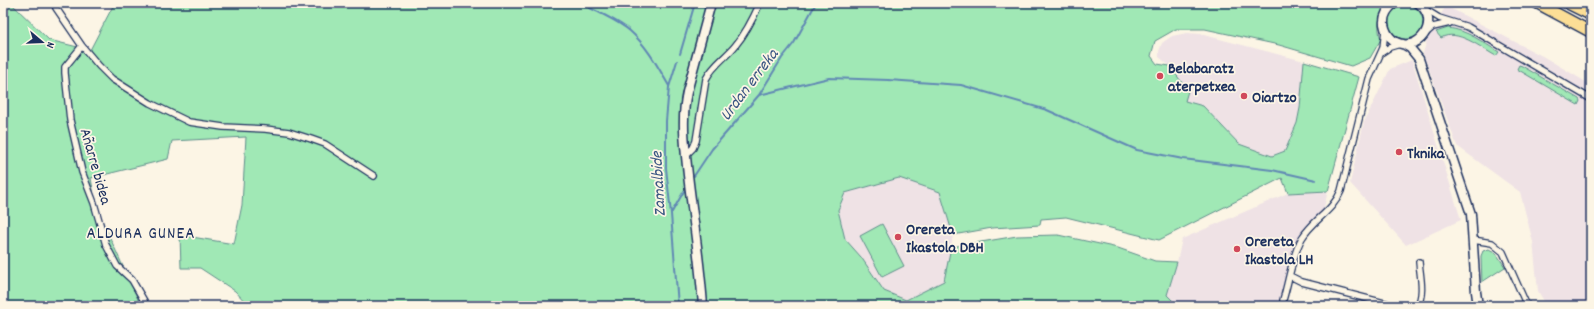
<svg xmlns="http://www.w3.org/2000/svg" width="1594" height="309" viewBox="0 0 1594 309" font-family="Dekko,sans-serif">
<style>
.built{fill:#efe2e5}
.green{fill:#a0e8b5;stroke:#5e8c8a}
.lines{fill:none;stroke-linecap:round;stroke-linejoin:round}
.stream{stroke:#6188b4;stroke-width:2}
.street-casing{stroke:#1b2f5e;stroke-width:8}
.secondary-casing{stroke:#1b2f5e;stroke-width:11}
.highway-casing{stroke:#1b2f5e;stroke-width:13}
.street{stroke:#fcf5e5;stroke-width:5.5}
.secondary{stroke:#fcf5e5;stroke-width:8}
.highway{stroke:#fcde96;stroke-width:10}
.poi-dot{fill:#d1495b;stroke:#fcf5e5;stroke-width:1.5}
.labels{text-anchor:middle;stroke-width:3.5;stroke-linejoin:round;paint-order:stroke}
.poi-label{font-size:16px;font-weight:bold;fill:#1b2f5e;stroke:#fcf5e5;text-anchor:start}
.street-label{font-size:16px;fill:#1b2f5e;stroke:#fcf5e5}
.water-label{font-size:17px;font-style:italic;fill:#385482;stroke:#fcf5e5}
.neighbourhood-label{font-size:17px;letter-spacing:1px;fill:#1b2f5e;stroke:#fcf5e5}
</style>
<rect width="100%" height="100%" fill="#fcf5e5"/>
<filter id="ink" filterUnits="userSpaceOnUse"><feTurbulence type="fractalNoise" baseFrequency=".025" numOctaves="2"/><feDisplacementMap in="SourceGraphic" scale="8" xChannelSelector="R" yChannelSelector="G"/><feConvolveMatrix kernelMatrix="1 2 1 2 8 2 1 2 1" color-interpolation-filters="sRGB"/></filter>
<g filter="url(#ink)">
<path class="built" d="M1446,6L1544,57L1591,85V306H1547L1538,291L1533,242L1520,192L1457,146L1423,53L1429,34Z
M1187,33L1200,34L1304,61L1300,108L1297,123L1285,151L1272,156L1239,144L1203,106L1185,101L1170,66L1159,57V51L1162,43L1172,36Z
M1412,60L1461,220L1406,245L1350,183L1364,122L1390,69Z
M899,178L940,192L953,235L945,281L906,300L884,291L861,257L845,239L838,210L845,193Z
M1328,191L1323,211L1307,225L1296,242L1280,306H1178L1167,295L1177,262L1182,239L1288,193Z"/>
<path class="green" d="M3,3H11L49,40L90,50L114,4L102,3H1387C1380,14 1376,27 1381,39L1370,58L1351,66L1279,45L1205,29H1176L1155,41L1151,56L1157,64L1170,66L1188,91L1185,101L1203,106L1239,144L1272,156L1285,151L1297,123L1300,108L1304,61L1359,77L1328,191L1288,193L1282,178L1159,240L1066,217L1041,219L1040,225L992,228L953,235L940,192L899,178L845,193L838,210L845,239L861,257L884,291L906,300L944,281L951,247L1017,236L1058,235L1118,248L1155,261L1177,262L1167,295L1178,306H249L235,291L200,268H181L180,235L234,244L242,205L246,137L172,141L168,159L91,178L96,207L141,306H3Z
M1389 22a17 17 0 1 1 34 0a17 17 0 1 1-34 0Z
M1448,28C1467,30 1482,42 1499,52L1496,56C1481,48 1457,28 1441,38L1436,32Z
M1519,65L1522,66L1579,99L1580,101L1578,105L1517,69Z
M882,224L904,266L882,277L860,236Z
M1489,249L1496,253L1505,267L1482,282L1481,256L1483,251Z"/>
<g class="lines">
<path class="stream" d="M578,3C591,8 620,22 630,31C647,46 658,67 669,86
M1365,3L1372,7
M680,54L695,3
M677,61L669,87L666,121V168L671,214L678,306
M759,95L829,78L888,80L961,85L1047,110L1137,150L1183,159L1272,170L1316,180
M694,176L712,149L759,95L782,58L794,43L816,3
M672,212L684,191"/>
<g class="street-casing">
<path id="street" d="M56,8L82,46L99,66L112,79L150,103L189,122L223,127L265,129L289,132L311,139L325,144L374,176
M1426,10L1439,18L1468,27L1591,99
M1426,33L1433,27L1450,23
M82,46L65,67V73L70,120L82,172L94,203L106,245L117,266L132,280L147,306
M1381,53L1390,47L1400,44
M686,155L693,148L696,141L706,79C713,65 725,58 735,46C746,33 753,19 760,3
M1473,240L1492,243L1503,252L1527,306
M1290,276L1302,282L1396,306
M1283,306V300C1289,281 1292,255 1302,238C1313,220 1333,211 1341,191L1369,79L1383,48L1385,30
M1417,306C1425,295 1420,275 1419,262"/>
</g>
<g class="secondary-casing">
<path id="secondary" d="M1395,3C1388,8 1383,16 1384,24C1385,30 1388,36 1393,40C1417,57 1443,21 1418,3
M1403,44L1410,48L1419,59L1471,214L1476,292L1478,306
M703,306C700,262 693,218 688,175C685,147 681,119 687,92L711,3"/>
</g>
<g class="highway-casing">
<path id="highway" d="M1537,3L1591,32
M1567,3L1591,15"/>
</g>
<use href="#street" class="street"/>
<use href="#secondary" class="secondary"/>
<use href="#highway" class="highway"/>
</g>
</g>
<g class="poi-dot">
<circle cx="1160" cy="76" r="4"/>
<circle cx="1244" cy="96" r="4"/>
<circle cx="1399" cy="152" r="4"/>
<circle cx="898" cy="237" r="4"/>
<circle cx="1237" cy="249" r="4"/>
</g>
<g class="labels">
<g class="poi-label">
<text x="1168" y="73">Belabaratz<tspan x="1168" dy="18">aterpetxea</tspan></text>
<text x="1252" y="102">Oiartzo</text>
<text x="1407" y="158">Tknika</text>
<text x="906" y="234">Orereta<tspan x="906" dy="18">Ikastola DBH</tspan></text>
<text x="1245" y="246">Orereta<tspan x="1245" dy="18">Ikastola LH</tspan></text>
</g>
<g class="street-label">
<text transform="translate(97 166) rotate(74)" y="6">Añarre bidea</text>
</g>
<g class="water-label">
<text transform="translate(748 84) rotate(-53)" y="6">Urdan erreka</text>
<text transform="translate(657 184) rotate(-93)" y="6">Zamalbide</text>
</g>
<g class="neighbourhood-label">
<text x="141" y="238">ALDURA GUNEA</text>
</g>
</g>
<rect width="1594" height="309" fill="none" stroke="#fcf5e5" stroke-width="16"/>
<rect x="8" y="8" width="1578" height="293" fill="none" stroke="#1b2f5e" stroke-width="1.5" filter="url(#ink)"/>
<g transform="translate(42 42) rotate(109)" stroke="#fcf5e5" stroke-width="3" paint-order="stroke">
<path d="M0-3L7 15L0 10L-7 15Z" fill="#1b2f5e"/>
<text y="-6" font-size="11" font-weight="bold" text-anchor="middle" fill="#1b2f5e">N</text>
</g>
</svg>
